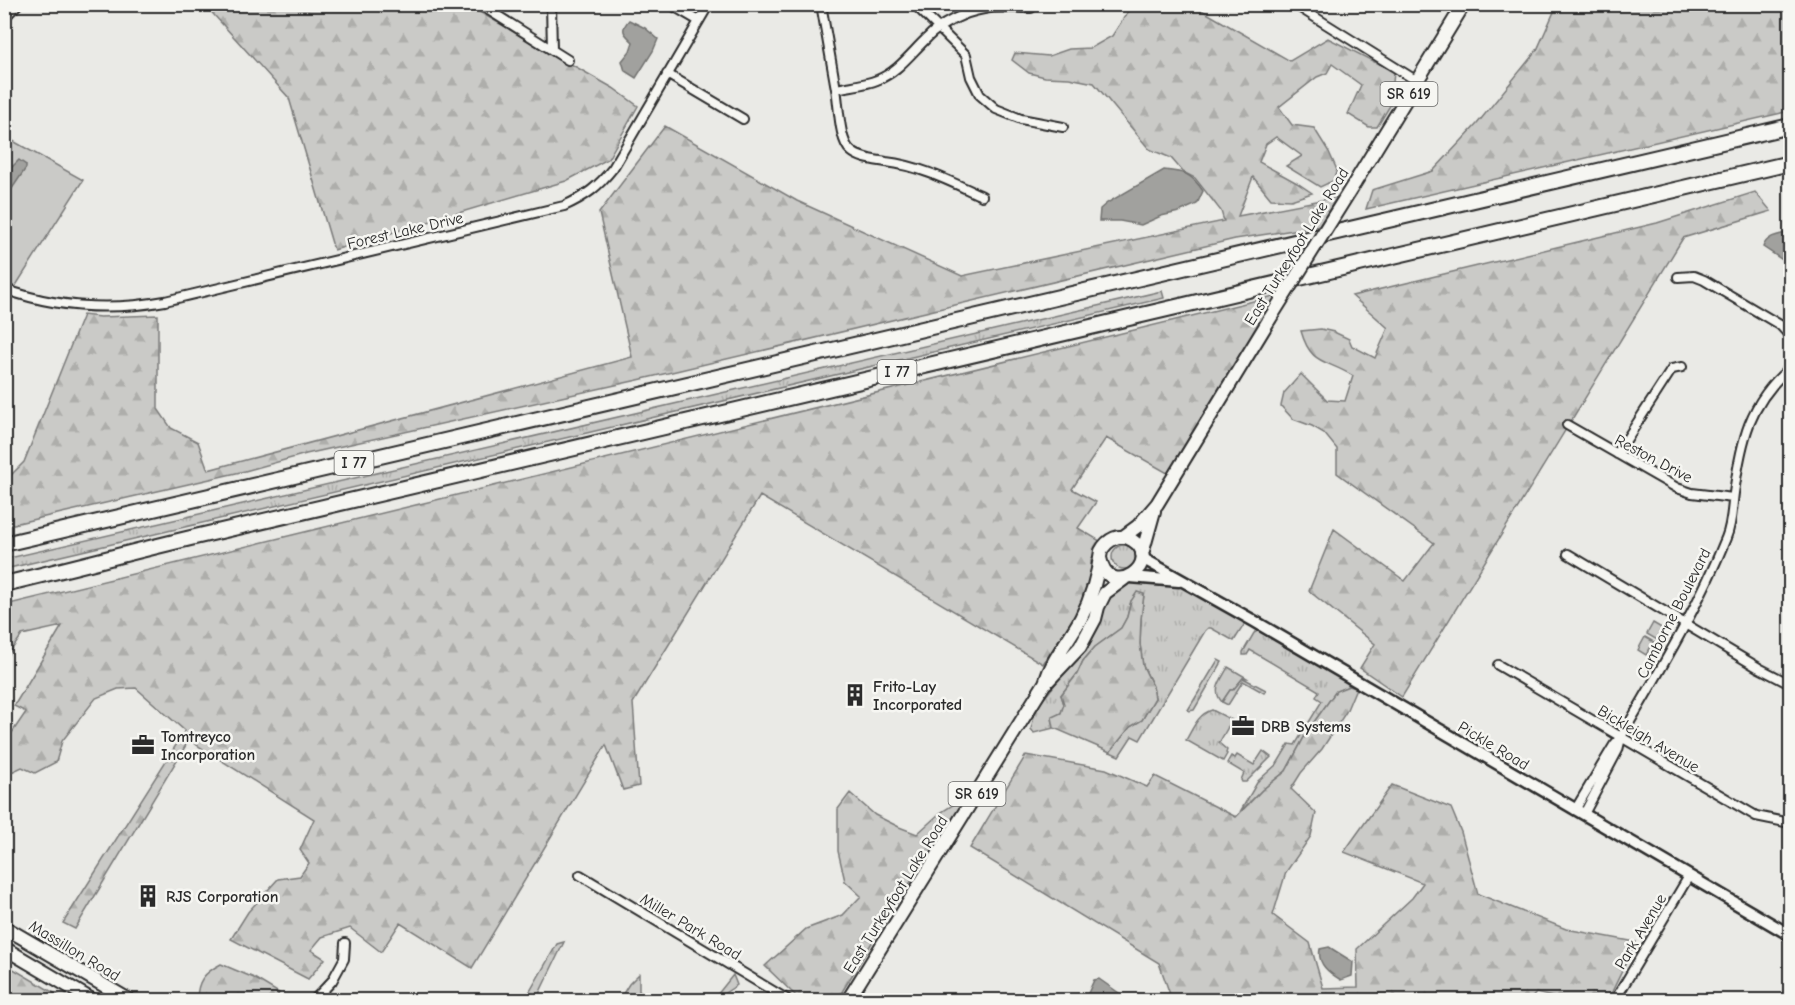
<svg xmlns="http://www.w3.org/2000/svg" width="1795" height="1005" viewBox="0 0 1795 1005" font-family="'Comic Neue',sans-serif">
<style>
.grass{fill:url(#grass-tufts);stroke:#7a7a79;stroke-width:1.5}
.forest{fill:url(#forest-firs);stroke:#7a7a79;stroke-width:1.5}
.park{fill:#cacac7;stroke:#7a7a79;stroke-width:1.5}
.garden{fill:url(#garden-furrows);stroke:#7a7a79;stroke-width:1.5}
.water{fill:#a1a19e;stroke:#727270;stroke-width:1.5}
.lines{fill:none;stroke-linecap:round;stroke-linejoin:round}
.street-casing{stroke:#2b2b2b;stroke-width:12}
.secondary-casing{stroke:#2b2b2b;stroke-width:15}
.primary-casing{stroke:#2b2b2b;stroke-width:16}
.highway-casing{stroke:#2b2b2b;stroke-width:18}
.street{stroke:#f6f6f2;stroke-width:8}
.secondary{stroke:#f6f6f2;stroke-width:10}
.primary{stroke:#f6f6f2;stroke-width:12}
.highway{stroke:#f6f6f2;stroke-width:14}
.primary-bridge-casing{stroke:#2b2b2b;stroke-width:16;stroke-linecap:butt}
.primary-bridge{stroke:#f6f6f2;stroke-width:12}
.labels{text-anchor:middle;stroke-width:5;stroke-linejoin:round;paint-order:stroke}
.shield{fill:#f6f6f2;stroke:#686867;stroke-width:1.5}
.shield-label{font-size:15px;font-weight:bold;fill:#2b2b2b}
.street-label{font-size:16px;fill:#2b2b2b;stroke:#f6f6f2}
.poi-label{font-size:16px;font-weight:bold;fill:#2b2b2b;stroke:#f6f6f2;text-anchor:start}
</style>
<defs>
<pattern id="grass-tufts" width="24" height="20" patternUnits="userSpaceOnUse" patternTransform="scale(1.5)"><rect width="24" height="20" fill="#cacac7"/><path d="M3 7l-1-3M5 7V3M7 7l1-3M15 17l-1-3M17 17v-4M19 17l1-3" fill="none" stroke="#aeaeab"/></pattern>
<pattern id="forest-firs" width="22" height="20" patternUnits="userSpaceOnUse" patternTransform="scale(1.5)"><rect width="22" height="20" fill="#cacac7"/><path d="M5 1l3.5 6h-7zM16 11l3.5 6h-7z" fill="#aeaeab"/></pattern>
<pattern id="garden-furrows" width="10" height="10" patternUnits="userSpaceOnUse" patternTransform="scale(1.5)"><rect width="10" height="10" fill="#cacac7"/><path d="M-1 1l2-2M0 10L10 0M9 11l2-2" fill="none" stroke="#aeaeab"/></pattern>
</defs>
<rect width="100%" height="100%" fill="#eaeae6"/>
<filter id="ink" filterUnits="userSpaceOnUse"><feTurbulence type="fractalNoise" baseFrequency=".0167" numOctaves="2"/><feDisplacementMap in="SourceGraphic" scale="12" xChannelSelector="R" yChannelSelector="G"/><feConvolveMatrix kernelMatrix="1 2 1 2 8 2 1 2 1" color-interpolation-filters="sRGB"/></filter>
<g filter="url(#ink)">
<path class="grass" d="M1162,291L1164,298L5,569V559Z
M1112 557a12 12 0 1 1 24 0a12 12 0 1 1-24 0Z
M1141,581L1178,586L1199,593L1242,619L1244,625L1234,641L1211,628H1208L1205,631L1140,740L1132,736L1119,756L1110,752L1130,727L1142,720L1155,698L1153,686L1143,666L1140,644L1141,619L1144,595L1131,601L1127,617L1121,628L1095,647L1083,661L1077,674L1061,695L1064,704L1061,713L1052,718L1054,728L1034,733L1031,729L1034,716L1041,702L1072,663L1108,597L1125,583Z
M1259,630L1345,679L1349,686L1336,691L1307,732L1286,771L1262,790L1240,812L1258,781L1277,764L1289,744L1295,745L1322,701L1316,697L1319,691L1250,650L1247,655H1243V652L1254,633Z
M1218,660L1222,662L1194,710L1189,711L1188,710Z
M1228,667L1247,678H1243L1233,690H1230L1222,702C1211,690 1222,679 1228,667Z
M1212,710L1232,720L1219,743L1227,750L1226,753L1227,754L1223,761L1186,740C1193,728 1198,714 1212,710Z
M1263,751L1271,757L1246,782H1242L1241,780L1244,773L1227,763L1231,756L1235,758L1237,755L1254,765Z"/>
<path class="forest" d="M1191,4L1290,61L1328,38L1394,72L1391,104L1377,127H1369L1348,114L1361,85L1332,64L1327,73L1317,77L1279,107L1292,125L1314,128L1329,152L1337,170L1333,181L1320,187L1286,166L1302,156L1276,137L1266,144L1259,162L1297,183L1312,193L1291,200L1271,199L1253,177L1238,216L1337,197L1319,226L1235,239L638,380L306,454L245,471L5,526V481L24,462L83,315L100,317L158,315V409L171,428L198,442L208,470L632,357L599,213L665,126L797,201L962,276L1224,221L1221,211L1195,178L1183,172L1171,158L1149,149L1094,83L1069,78L1045,77L1029,73L1012,60L1015,53L1049,56L1069,49L1091,48L1112,36L1129,10V5Z
M205,5H467L613,88L638,106L608,159L566,181L334,250L289,98Z
M1557,5H1790V111L1366,209L1372,190L1433,171L1477,124L1537,50Z
M1755,192L1771,211L1683,238L1402,697L1360,668L1375,644L1309,591L1334,529L1405,581L1434,543L1337,473V449L1324,433L1312,426L1293,419L1281,406L1284,393L1301,374L1327,400L1345,401L1353,376C1326,359 1311,366 1301,331L1321,329L1334,332L1349,339L1352,346L1375,358L1388,328L1352,296L1657,223Z
M1278,295L1171,475L1106,438L1072,489L1096,502L1078,528L1100,541L1091,560V578L1082,605L1043,664L760,496L633,703L639,786L623,790L606,745L472,968L400,923L381,952L350,928L322,937L311,950L325,959L308,979L231,939L248,912L278,879L300,876L309,863L300,850L314,819L189,740L75,929L63,923L185,731L136,688L118,689L96,698L62,741L56,762L35,773L22,767L5,775V743L26,712L14,706L62,626L22,635L5,659V605Z
M1137,592L1144,594L1141,619L1140,644L1143,666L1153,687L1155,698L1142,720L1130,727L1110,752L1054,728L1052,717L1061,713L1064,704L1061,695L1077,674L1083,661L1095,647L1121,628L1127,617L1131,601Z
M1349,686L1356,688L1346,712L1322,749L1301,773L1291,789L1316,813L1311,836L1286,872L1273,915L1310,943L1323,988L1358,987L1357,949L1412,898L1423,883L1344,852L1392,785L1451,808L1461,832L1478,894L1566,929L1636,942L1608,1000H1565L1536,993L1530,1000H1172L1159,963L970,848L1026,755L1106,769L1147,787L1155,776L1236,817L1262,790L1286,771L1307,732L1336,691Z
M850,793L875,815L899,827L917,834L940,813L962,799L960,810L893,908L837,1000H802L797,997L765,966L806,929L843,915L861,896L845,881L838,851V809Z
M564,942L536,1000H525L557,944Z
M4,964H5L66,1000H5Z
M221,964L254,978L279,993L275,1000H197C197,981 204,973 221,964Z
M639,974V991L651,1000H619L629,984Z
M733,975L737,985L722,995L719,1000H713Z"/>
<path class="park" d="M4,136L83,180L15,287L5,282Z
M1653,623L1665,630L1659,641L1647,634Z
M1645,637L1654,642L1646,655L1638,650Z"/>
<path class="garden" d="M1243,678L1266,690L1264,693L1243,681L1228,705L1222,702L1230,690H1233Z"/>
<path class="water" d="M629,20L645,28L658,39L653,51L636,78L625,71L622,61L630,51L633,42C625,34 619,31 629,20Z
M19,160L26,165V168L9,193L8,199L11,204L8,206L9,215L5,226V167L11,168Z
M1164,170C1185,172 1191,173 1203,191L1197,204L1179,212L1161,216L1141,225L1120,221H1099L1100,209L1107,203Z
M1790,232V265L1763,247C1767,235 1779,235 1790,232Z
M1329,947L1353,962L1352,976L1341,980C1329,973 1317,964 1320,949Z
M1099,979L1129,1000H1085L1094,980Z"/>
<g class="lines">
<g class="street-casing">
<path id="street" d="M479,4L568,60
M551,4L552,50
M670,4L699,21
M821,4L836,89C849,86 865,85 877,80C898,72 911,53 927,38C940,24 965,12 984,9C999,6 1016,8 1031,8
M914,4L966,55L971,77L980,95L996,109L1021,119L1063,127
M1294,4L1417,81
M4,18L18,4
M667,74L743,119
M836,89C839,104 839,142 851,151C860,159 875,160 886,162C921,166 951,182 982,196
M1678,277L1694,276L1704,280L1780,325L1790,336
M4,289C57,308 111,311 165,301L564,206C586,196 598,187 613,168L709,4
M1567,425L1677,488L1692,493L1733,498
M1617,454L1672,369L1682,367
M1568,554L1759,668L1786,682L1790,683
M1498,665L1756,816L1790,823
M1575,810L1614,745L1621,737C1659,672 1698,608 1726,538C1732,524 1732,508 1734,493C1741,442 1749,402 1790,368
M1584,814L1618,750L1621,738
M580,875L788,1000
M314,1000L332,981L344,959L345,943
M1615,1000L1689,876"/>
</g>
<g class="secondary-casing">
<path id="secondary" d="M1142,558L1254,621L1790,935
M1130,577L1179,581"/>
</g>
<g class="primary-casing">
<path id="primary" d="M1354,184L1464,4
M1123,537L1138,526L1157,504L1269,320
M1142,554L1154,511
M1046,683L1080,647L1095,619L1098,607L1105,593L1124,579
M4,927L129,1000
M4,948L92,1000
M848,1000L1045,683C1053,657 1068,642 1081,618C1092,597 1098,575 1101,551C1107,540 1120,532 1132,540C1166,561 1109,604 1100,558"/>
</g>
<g class="highway-casing">
<path id="highway" d="M4,544L1790,126
M4,584C77,567 149,547 221,531L1790,163"/>
</g>
<use href="#street" class="street"/>
<use href="#secondary" class="secondary"/>
<use href="#primary" class="primary"/>
<use href="#highway" class="highway"/>
<g class="primary-bridge-casing">
<path id="primary-bridge" d="M1269,320L1354,184"/>
</g>
<use href="#primary-bridge" class="primary-bridge"/>
</g>
</g>
<defs>
<g id="building-bare" transform="scale(1.8)"><path d="M-4-6H4V6H1V3H-1V6H-4ZM-2.5-4.3h1.7v1.8h-1.7ZM.8-4.3h1.7v1.8H.8ZM-2.5-1h1.7V.8h-1.7ZM.8-1h1.7V.8H.8Z" fill="#2b2b2b" stroke="#f6f6f2" stroke-width="2.5" paint-order="stroke"/></g>
<g id="office-bare" transform="scale(1.8)"><path d="M-6-3h4V-5.5h4V-3h4V5H-6ZM-1-4.5V-3h2v-1.5ZM-6 0V1H6V0Z" fill="#2b2b2b" stroke="#f6f6f2" stroke-width="2.5" paint-order="stroke"/></g>
</defs>
<g fill-rule="evenodd">
<use href="#building-bare" x="855" y="695"/>
<use href="#office-bare" x="1243" y="726"/>
<use href="#office-bare" x="143" y="745"/>
<use href="#building-bare" x="148" y="896"/>
</g>
<g class="labels">
<g class="shield">
<rect x="1380.5" y="82" width="57" height="24" rx="4.5"/>
<rect x="877.5" y="360" width="39" height="24" rx="4.5"/>
<rect x="334.5" y="451" width="39" height="24" rx="4.5"/>
<rect x="948.5" y="782" width="57" height="24" rx="4.5"/>
</g>
<g class="shield-label">
<text x="1409" y="99">SR 619</text>
<text x="897" y="377">I 77</text>
<text x="354" y="468">I 77</text>
<text x="977" y="799">SR 619</text>
</g>
<g class="street-label">
<text transform="translate(405 230) rotate(-13)" y="6">Forest Lake Drive</text>
<text transform="translate(1296 246) rotate(-58)" y="6">East Turkeyfoot Lake Road</text>
<text transform="translate(1654 458) rotate(28)" y="6">Reston Drive</text>
<text transform="translate(1673 613) rotate(-63)" y="6">Camborne Boulevard</text>
<text transform="translate(1649 738) rotate(31)" y="6">Bickleigh Avenue</text>
<text transform="translate(1494 745) rotate(31)" y="6">Pickle Road</text>
<text transform="translate(895 894) rotate(-58)" y="6">East Turkeyfoot Lake Road</text>
<text transform="translate(691 926) rotate(31)" y="6">Miller Park Road</text>
<text transform="translate(1640 931) rotate(-59)" y="6">Park Avenue</text>
<text transform="translate(75 950) rotate(31)" y="6">Massillon Road</text>
</g>
<g class="poi-label">
<text x="873" y="692">Frito-Lay<tspan x="873" dy="18">Incorporated</tspan></text>
<text x="1261" y="732">DRB Systems</text>
<text x="161" y="742">Tomtreyco<tspan x="161" dy="18">Incorporation</tspan></text>
<text x="166" y="902">RJS Corporation</text>
</g>
</g>
<rect width="1795" height="1005" fill="none" stroke="#f6f6f2" stroke-width="24"/>
<rect x="12" y="12" width="1771" height="981" fill="none" stroke="#2b2b2b" stroke-width="2" filter="url(#ink)"/>
</svg>
